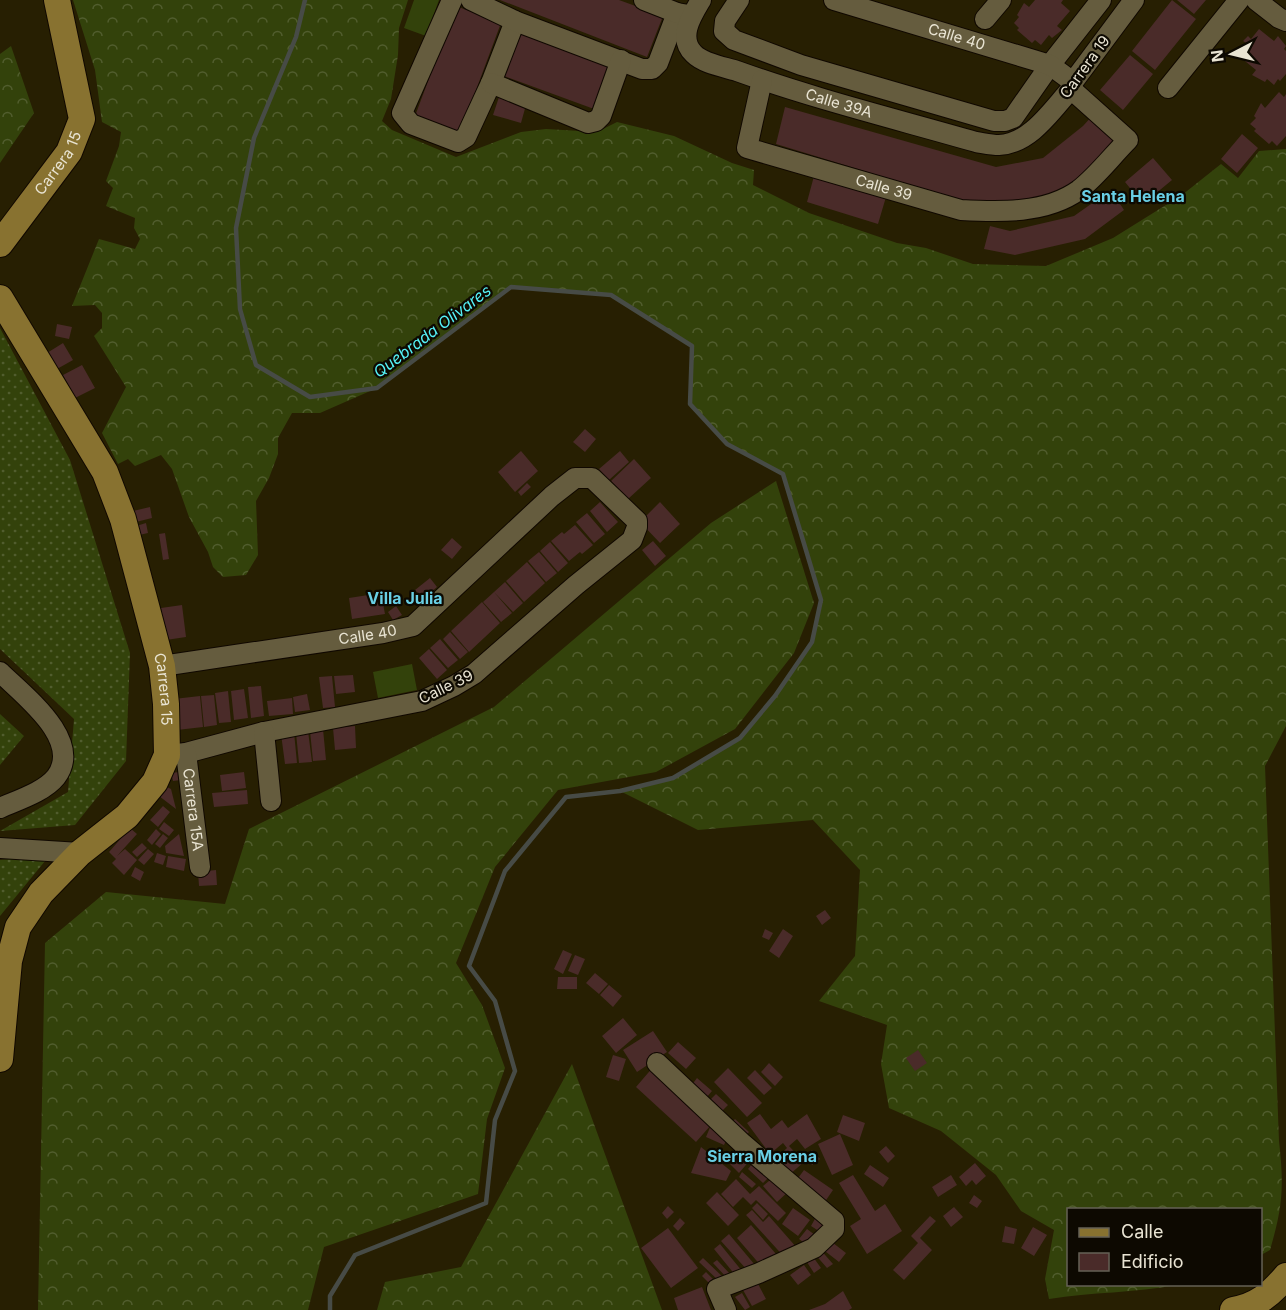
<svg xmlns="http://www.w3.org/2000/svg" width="1286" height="1310" viewBox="0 0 1286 1310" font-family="Inter,sans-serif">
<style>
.grass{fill:url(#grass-dots)}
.forest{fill:url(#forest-crowns)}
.garden{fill:#33420b}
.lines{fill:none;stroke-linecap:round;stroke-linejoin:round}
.stream{stroke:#474b46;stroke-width:4.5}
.building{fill:#4a2b29}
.minor-casing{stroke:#100800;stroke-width:22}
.major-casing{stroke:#100800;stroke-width:28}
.minor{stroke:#655c3e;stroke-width:20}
.major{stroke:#887230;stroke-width:26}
.labels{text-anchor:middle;stroke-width:4.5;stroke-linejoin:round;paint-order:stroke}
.street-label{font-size:15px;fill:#e9e4d3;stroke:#0d0901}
.neighbourhood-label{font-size:16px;font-weight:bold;fill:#69cfe5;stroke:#0d0901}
.water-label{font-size:16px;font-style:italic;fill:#55f1f6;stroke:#0d0901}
</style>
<defs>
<pattern id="grass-dots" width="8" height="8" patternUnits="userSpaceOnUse" patternTransform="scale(1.5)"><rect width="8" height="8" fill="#33420b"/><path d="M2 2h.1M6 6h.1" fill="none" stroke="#515d2e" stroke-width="1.8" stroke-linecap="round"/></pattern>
<pattern id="forest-crowns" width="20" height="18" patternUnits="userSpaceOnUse" patternTransform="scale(1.5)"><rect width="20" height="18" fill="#33420b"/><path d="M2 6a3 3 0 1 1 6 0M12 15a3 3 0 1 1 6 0" fill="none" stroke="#515d2e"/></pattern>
</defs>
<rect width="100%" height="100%" fill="#271f02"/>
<path class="grass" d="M0,328L70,460L130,653L126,761L75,825L0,831L68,792L74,719L0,649Z
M0,714L24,736L0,765Z
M50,855L0,916V860Z"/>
<path class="forest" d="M73,0H408L399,28L398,55L391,99L382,121L392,130L456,157L521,132L546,129L597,132L617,122L674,136L732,163L754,170L753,185L809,213L897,243L926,248L973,264L1046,266L1113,238L1182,195L1221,164L1238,178L1259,151L1286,149V726L1265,766L1279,1141C1284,1186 1283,1206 1270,1250L1261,1255L1260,1210H1068V1284L1177,1285C1135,1293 1091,1292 1049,1299L1045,1279L1054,1230L1021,1211L996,1175L941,1131L889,1108L881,1064L887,1025L819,1001L855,956L860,870L813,820L698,830L620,791L673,778L740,738L775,696L812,642L821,600L783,474L727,444L690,404L692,346L610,295L511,287L377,388L320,413H292L278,438V454L269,478L256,501L258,555L246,575L223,577L213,567L208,552L189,517L172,469L161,455L135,466L128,459L118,464L102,433L126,387L94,336L102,328V313L95,305L72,306L99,239L135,249L140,239L134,228L135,218L106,206L113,188L106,181L119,146L121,132L102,122L95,70Z
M11,46L34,113L0,163V54Z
M776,481L814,603L794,653L735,729L656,772L558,790L495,867L456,963L482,1005L505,1068L487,1119L478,1194L324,1247L308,1310H38L45,943L106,892L225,904L249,829L494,707L711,523Z
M572,1064L662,1310H377L385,1282L461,1267Z"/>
<path class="garden" d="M414,0H439L426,36L404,28Z
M412,664L417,690L378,698L373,672Z"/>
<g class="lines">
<path class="stream" d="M305,0L296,37L254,138L236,228L240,309L256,365L310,397L377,388L511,287L611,295L692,346L690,404L727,444L783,474L821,600L812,642L775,696L740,738L673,778L620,791L566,797L505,871L469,966L495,1001L515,1071L495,1120L486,1203L355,1255L330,1296V1310"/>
</g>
<path class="building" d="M500,0H619L663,16L647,57Z
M1035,0H1063L1061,3L1070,11L1057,26L1062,30L1052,38L1049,35L1041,45L1035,40L1032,43L1017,30L1019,28L1014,23L1019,17L1017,15L1024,3L1029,7Z
M1172,0L1196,19L1155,70L1132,51Z
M1177,0H1206L1194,14Z
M456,6L501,23L460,133L415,116Z
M1259,29L1274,41L1278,36L1286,46L1284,49L1286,51V74L1280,81L1278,79L1274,85L1267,79L1265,82L1252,75L1256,70L1240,57L1244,52L1241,49L1246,43L1243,41L1248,36L1251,39Z
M519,32L611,64L594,109L504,76Z
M1130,55L1153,74L1123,110L1100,90Z
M1279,92L1284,97L1286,94V136L1277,146L1272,141L1269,144L1254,131L1256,129L1250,124L1256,118L1254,116L1261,103L1265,108Z
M499,97L526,105L521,123L493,115Z
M785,107L996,167L1043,158L1083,126L1093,115L1121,142L1068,192L1016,208L969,203L776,144Z
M1242,134L1258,148L1237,173L1221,159Z
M1153,158L1172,180L1143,204L1125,182Z
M814,176L886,197L878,224L807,202Z
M1111,190L1124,210L1085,239L1015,255L984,249L990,226L1010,231L1074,216Z
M57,324L72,327L69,339L55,336Z
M63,343L73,360L57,369L47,353Z
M82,365L95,388L75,398L63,375Z
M585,429L596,439L585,452L573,442Z
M521,451L538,471L515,492L498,472Z
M620,451L629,462L609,480L599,469Z
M634,459L651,478L628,499L611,481Z
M527,483L531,487L521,496L518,492Z
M600,502L618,522L607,532L590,511Z
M660,502L680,524L660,543L640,522Z
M150,507L152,518L136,522L133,511Z
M587,513L605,534L594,543L576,522Z
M146,523L148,533L135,536L133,527Z
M575,525L593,545L582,554L580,552L569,561L551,541L562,532L564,534Z
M165,533L169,559L163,560L159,534Z
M452,538L462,547L452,559L441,550Z
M653,541L666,556L655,566L642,550Z
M550,542L568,563L558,572L540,551Z
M539,552L557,573L546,582L528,561Z
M527,562L545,583L524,602L506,581Z
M430,578L437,587L423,599L415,590Z
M505,582L523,603L513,612L494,592Z
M494,592L512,613L501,622L483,602Z
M381,593L385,614L352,619L349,598Z
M482,602L500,623L469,652L451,631Z
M182,605L186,637L166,640L161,608Z
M396,606L402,615L393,620L388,612Z
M450,632L468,652L460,659L443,639Z
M440,639L458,660L448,668L430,648Z
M429,649L447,670L437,679L419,658Z
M353,675L355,692L336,694L334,676Z
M332,676L335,707L323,708L319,677Z
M261,686L264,716L251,718L248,687Z
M244,689L248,718L234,720L231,691Z
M228,691L231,722L219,723L215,693Z
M307,694L310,710L295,712L293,697Z
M214,695L217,725L204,727L201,696Z
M200,696L203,727L177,730L174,699Z
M292,698L293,714L269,716L267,701Z
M355,726L356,748L335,750L333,728Z
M323,729L326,760L313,761L310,731Z
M308,731L312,762L299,763L296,733Z
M294,732L297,763L285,764L281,734Z
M179,772L181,780L173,781L171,773Z
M244,772L246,788L222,791L220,775Z
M165,786L171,789L176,809L159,796Z
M247,790L248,804L214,807L212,793Z
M163,806L170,812L158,827L150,820Z
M164,822L174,830L169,836L159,829Z
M130,828L137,834L117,856L125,849L137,860L124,875L112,863L116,859L109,852Z
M156,829L161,834L152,845L147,840Z
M163,834L168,838L160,848L155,844Z
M179,834L184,856L166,853L165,846Z
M142,843L147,848L137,857L132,852Z
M148,849L154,854L144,865L138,860Z
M157,853L166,856L163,865L154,862Z
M168,856L186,859L184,871L166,867Z
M135,867L144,872L140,881L131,876Z
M216,870L217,885L199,886L198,872Z
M825,910L831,918L822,925L816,916Z
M765,929L773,933L769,940L762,937Z
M783,929L793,936L779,958L769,951Z
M563,950L572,954L563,974L554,969Z
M575,955L585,959L578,975L568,971Z
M595,973L608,984L599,994L586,983Z
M558,977H577V989H557Z
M609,985L622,996L613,1007L600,995Z
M623,1018L637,1035L616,1053L602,1036Z
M653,1031L667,1052L637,1072L623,1050Z
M678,1042L696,1058L686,1069L668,1053Z
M918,1050L927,1063L915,1071L906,1058Z
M613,1055L626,1059L619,1081L606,1077Z
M769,1063L783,1077L775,1086L761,1072Z
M654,1066L730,1132L724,1145L706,1137L711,1125L696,1142L636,1087Z
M728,1068L762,1103L747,1117L714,1082Z
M755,1070L772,1088L764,1095L747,1078Z
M697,1078L712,1091L706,1098L691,1086Z
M716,1094L728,1105L720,1113L708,1102Z
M760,1114L771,1129L782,1120L788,1128L807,1114L821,1139L805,1149L797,1139L789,1146L804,1162L789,1175L775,1159L787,1148L783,1143L770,1154L747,1123Z
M843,1115L865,1123L859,1141L837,1132Z
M735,1119L749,1132L743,1138L729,1125Z
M840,1134L853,1165L832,1175L818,1144Z
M886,1146L895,1156L888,1163L879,1152Z
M701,1147L731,1171L726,1181L691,1173Z
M812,1150L820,1159L812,1165L805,1157Z
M742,1151L751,1159L739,1173L730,1164Z
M757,1158L773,1173L763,1183L748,1169Z
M975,1163L986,1176L976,1185L972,1180L966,1186L959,1177Z
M870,1165L889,1178L883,1187L864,1174Z
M804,1170L833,1190L822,1206L793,1185Z
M742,1172L756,1184L752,1188L739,1177Z
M776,1175L790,1190L777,1202L763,1186Z
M853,1175L875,1211L885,1204L902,1231L867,1254L850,1226L861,1219L839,1183Z
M951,1175L957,1185L938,1197L932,1187Z
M736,1179L750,1194L759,1186L786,1213L778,1221L756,1200L751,1205L743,1197L733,1207L721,1194Z
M717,1192L739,1215L728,1226L706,1203Z
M974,1195L982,1201L977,1208L969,1203Z
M757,1203L768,1214L763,1220L752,1208Z
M668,1206L674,1212L667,1219L662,1213Z
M954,1207L963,1217L951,1227L943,1216Z
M793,1208L810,1220L798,1236L782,1224Z
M752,1210L763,1222L769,1216L797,1248L786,1259L746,1215Z
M817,1215L831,1225L825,1235L811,1226Z
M930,1216L936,1221L920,1238L932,1250L904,1280L893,1270L918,1243L911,1236Z
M680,1218L685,1223L678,1231L673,1226Z
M751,1225L776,1254L762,1267L737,1238Z
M1005,1226L1017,1229L1014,1244L1002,1242Z
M1033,1227L1047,1235L1034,1256L1021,1248Z
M668,1228L698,1268L671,1288L641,1248Z
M807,1229L819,1238L811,1248L799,1239Z
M729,1234L755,1265L748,1271L721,1241Z
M828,1239L846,1253L839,1262L821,1248Z
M720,1244L742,1271L736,1276L714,1249Z
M819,1248L833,1264L827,1268L814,1253Z
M811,1254L821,1268L814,1273L805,1259Z
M703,1258L724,1278L720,1282L699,1262Z
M717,1260L731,1275L727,1278L713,1263Z
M804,1265L811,1275L798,1285L790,1275Z
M706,1272L717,1283L713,1287L702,1276Z
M757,1282L766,1299L752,1306L743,1290Z
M702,1287L711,1310H678L674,1298Z
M843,1291L852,1308L849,1310H809L825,1304Z
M742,1293L750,1307L745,1310L735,1297Z"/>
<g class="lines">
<g class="minor-casing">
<g id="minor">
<path d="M452,0L402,113L411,124L458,142L466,137L491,83L515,21"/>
<path d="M471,0L515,21L642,69H652L658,63L677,13"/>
<path d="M644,0L677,13L689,15"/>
<path id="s1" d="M701,0C692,15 677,38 694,54C704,64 725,67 737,71C815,99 896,119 976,142C983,143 991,145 999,145C1030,144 1052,110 1071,89L1073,82L1134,0"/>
<path d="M739,0L725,21L724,31L734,40L801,65L994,121H1005L1013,118L1050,65L1101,0"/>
<path id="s2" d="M834,0L1050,65L1073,82"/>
<path d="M1256,0L1279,18L1286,21"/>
<path d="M985,19L1001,0"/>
<path id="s3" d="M762,80L747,148L961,210C999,212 1046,214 1079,190C1097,176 1112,156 1128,140L1071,89"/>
<path d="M491,83L588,123L596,121L601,116L621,60"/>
<path d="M1168,88L1239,0"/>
<path id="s4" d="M162,666L383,633L413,626L552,496L575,478H592L637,521V527L632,540L576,585L474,674L454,686L422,701L264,732L186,753L167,755"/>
<path d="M0,672C23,695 84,740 56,777C44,792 18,800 0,808"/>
<path d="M264,732L271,801"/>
<path id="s5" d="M186,753L200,867"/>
<path d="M0,848L80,853"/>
<path d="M657,1063L743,1144L834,1221V1229L814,1248L759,1273L717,1289L726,1310"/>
</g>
</g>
<g class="major-casing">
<g id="major">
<path id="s6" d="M0,244L69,152L82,119L57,0"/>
<path id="s7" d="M0,298L105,472L123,519L162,666L166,704L167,755L155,782L127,816L80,853L41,893L18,927L9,961L0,1059"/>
<path d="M1233,1310C1257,1306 1271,1294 1286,1276"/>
</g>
</g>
<use href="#minor" class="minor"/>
<use href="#major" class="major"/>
</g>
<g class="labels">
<g class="street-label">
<text dy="5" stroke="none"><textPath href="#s2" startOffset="128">Calle 40</textPath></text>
<text transform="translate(1085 67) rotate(-54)" y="5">Carrera 19</text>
<text dy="5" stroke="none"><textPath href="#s1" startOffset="213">Calle 39A</textPath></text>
<text dy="5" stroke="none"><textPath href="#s6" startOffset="100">Carrera 15</textPath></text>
<text dy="5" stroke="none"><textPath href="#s3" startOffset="212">Calle 39</textPath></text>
<text dy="5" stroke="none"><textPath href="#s4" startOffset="208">Calle 40</textPath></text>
<text transform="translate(446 687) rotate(-26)" y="5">Calle 39</text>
<text dy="5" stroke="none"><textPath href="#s7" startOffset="429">Carrera 15</textPath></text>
<text dy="5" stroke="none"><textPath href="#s5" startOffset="57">Carrera 15A</textPath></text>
</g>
<g class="neighbourhood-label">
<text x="1133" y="202">Santa Helena</text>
<text x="405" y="604">Villa Julia</text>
<text x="762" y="1162">Sierra Morena</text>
</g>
<g class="water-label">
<text transform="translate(432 331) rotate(-37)" y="6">Quebrada Olivares</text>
</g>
</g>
<rect x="1067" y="1208" width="195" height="78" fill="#0d0901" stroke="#656155" stroke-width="1.5"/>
<rect x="1079" y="1228" width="30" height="9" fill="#887230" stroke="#656155" stroke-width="1.5"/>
<text x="1121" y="1238" font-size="18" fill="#e9e4d3">Calle</text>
<rect x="1079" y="1253" width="30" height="18" fill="#4a2b29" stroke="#656155" stroke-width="1.5"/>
<text x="1121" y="1268" font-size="18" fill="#e9e4d3">Edificio</text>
<g transform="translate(1232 54) rotate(263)" stroke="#0d0901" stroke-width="4.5" paint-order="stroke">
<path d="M0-4.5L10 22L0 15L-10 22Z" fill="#e9e4d3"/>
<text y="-9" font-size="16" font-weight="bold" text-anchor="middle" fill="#e9e4d3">N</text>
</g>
</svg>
